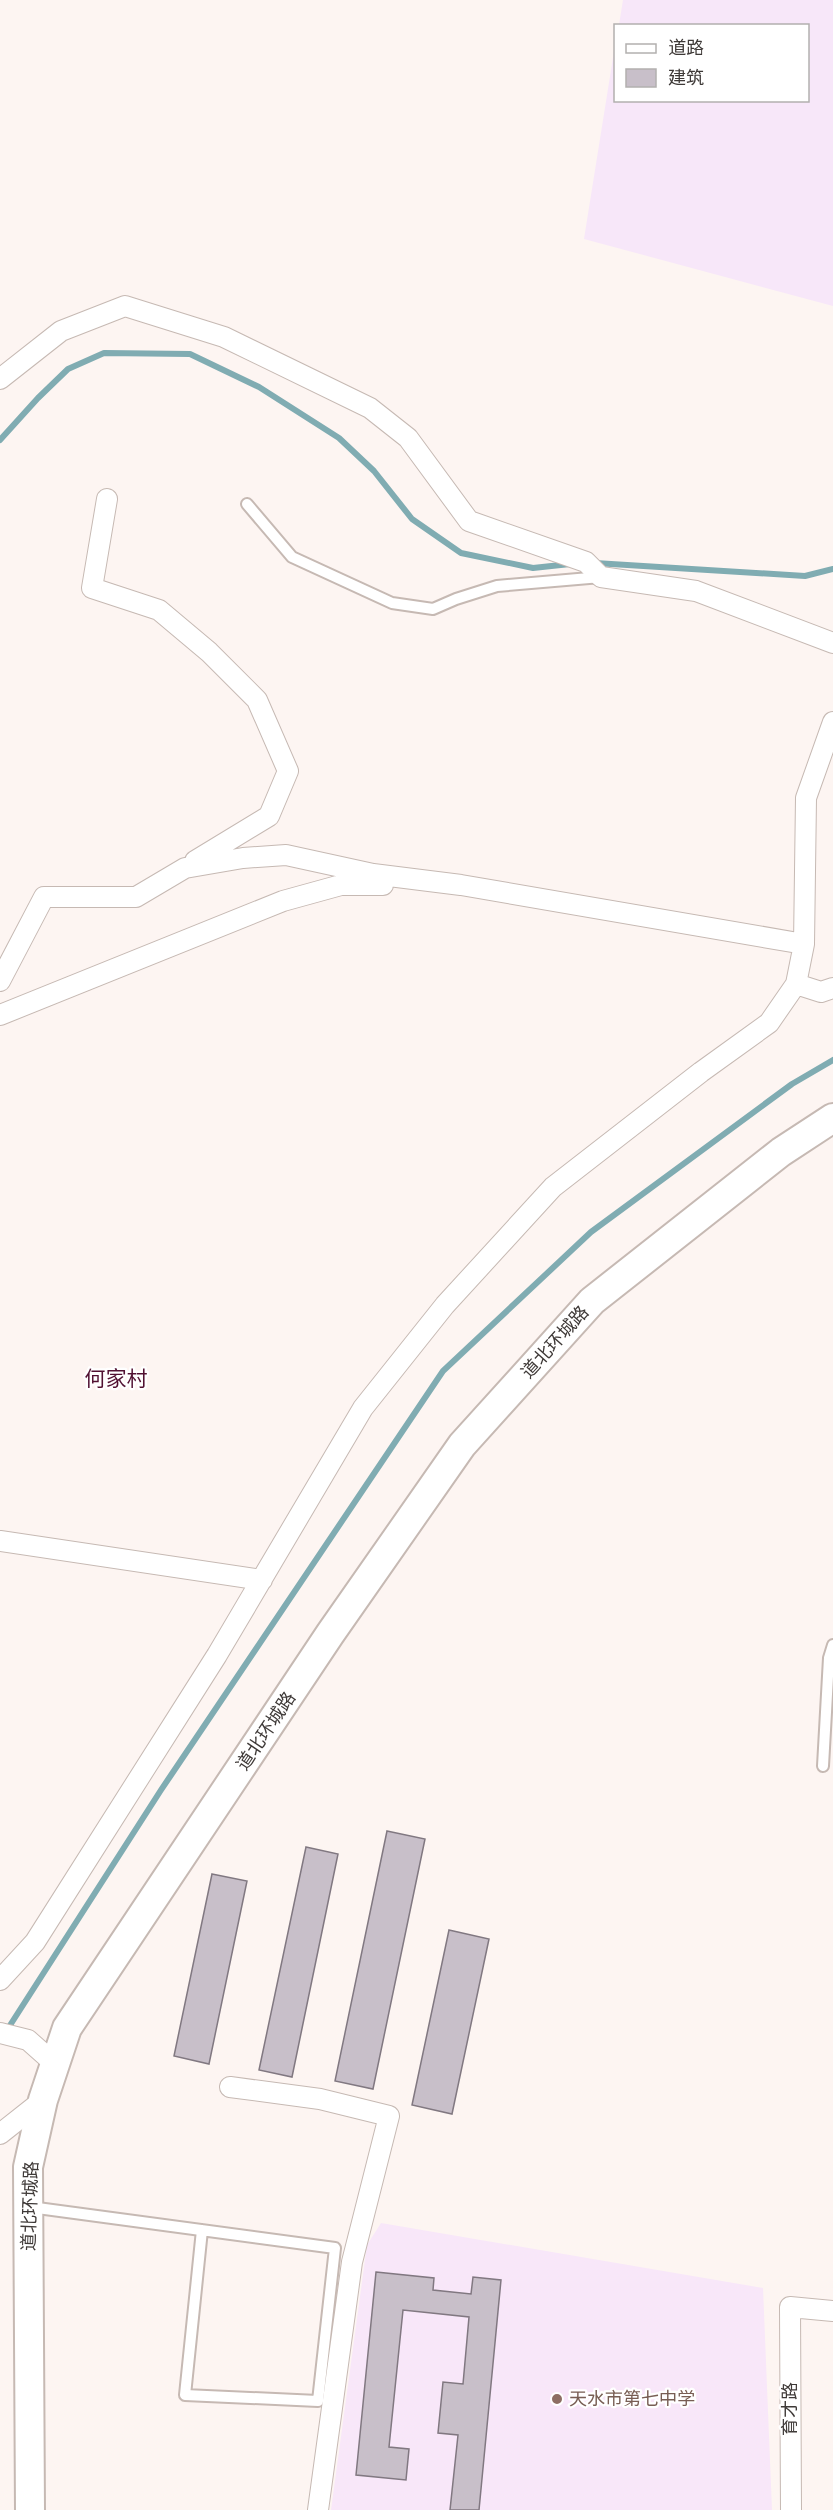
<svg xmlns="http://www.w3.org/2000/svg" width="833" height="2510" viewBox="0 0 833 2510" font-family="Ubuntu,'Noto Sans SC',sans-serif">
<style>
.industrial{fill:#f7e7f9}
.education{fill:#f8e7f9}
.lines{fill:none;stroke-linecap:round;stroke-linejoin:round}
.stream{stroke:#80acb2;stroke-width:6}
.building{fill:#c8bfc9;stroke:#817881;stroke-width:1.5}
.lane-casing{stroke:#c6b9b3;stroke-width:14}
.street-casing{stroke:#c6b9b3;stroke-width:22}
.secondary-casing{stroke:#c6b9b3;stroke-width:32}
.lane{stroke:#fff;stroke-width:10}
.street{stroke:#fff;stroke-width:20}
.secondary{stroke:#fff;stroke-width:28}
.education-dot{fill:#8d6e63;stroke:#fff;stroke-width:2}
.labels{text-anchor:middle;stroke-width:4.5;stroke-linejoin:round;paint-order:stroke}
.street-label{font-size:18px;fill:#3e3937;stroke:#fff}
.education-label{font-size:18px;fill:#785e54;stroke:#fff;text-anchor:start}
.quarter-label{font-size:21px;fill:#511132;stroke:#fff}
</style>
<rect width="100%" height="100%" fill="#fdf5f2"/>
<path class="industrial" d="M623,0H833V306L584,239L615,45L616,100H808V26L619,25Z"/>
<path class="education" d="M381,2223L763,2288L772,2510H331L367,2245Z"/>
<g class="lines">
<path class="stream" d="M0,440L38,398L68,369L104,353L190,354L259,387L339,438L374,471L412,519L461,553L533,568L570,564
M595,563L805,576L833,569
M7,2030L161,1790L443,1371L591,1232L792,1084L833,1060"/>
</g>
<path class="building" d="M387,1831L425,1839L373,2089L335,2081Z
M306,1847L338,1854L292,2077L259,2070Z
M212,1874L247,1881L209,2064L174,2056Z
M449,1930L489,1939L452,2114L412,2105Z
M376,2272L434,2278L433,2290L471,2294L473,2277L501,2280L479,2510H450L458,2435L438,2433L443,2382L463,2384L469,2317L403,2310L389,2447L409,2449L406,2480L356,2475Z"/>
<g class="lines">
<g class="lane-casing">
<path id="lane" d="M247,504L292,557L392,603L433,609L456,599L497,586L601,577
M823,1766L829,1658L833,1645
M30,2207L335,2248L318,2401L185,2395L202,2230"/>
</g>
<g class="street-casing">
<path id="street" d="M0,379L61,331L125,306L224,337L370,408L408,438L469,521L586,562L601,577L696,591L833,643
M107,499L92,588L159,610L209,652L257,700L288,771L269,816L195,861
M0,981L44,897H136L185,868L243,858L286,855L373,874L461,885L804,944
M796,984L821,992L833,988
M0,1015L283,901L341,885H383
M0,1541L262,1580
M0,1980L35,1942L217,1655L363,1408L445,1305L553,1187L701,1072L769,1023L796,984L804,944L806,798L833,722
M0,2033L28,2040L55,2064
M230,2087L320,2099L389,2116L352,2262L318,2510
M0,2134L43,2100
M791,2510L790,2307L833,2311"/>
</g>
<g class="secondary-casing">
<path id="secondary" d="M30,2510L28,2167L43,2100L67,2028L330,1634L462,1445L592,1301L781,1152L833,1118"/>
</g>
<use href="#lane" class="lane"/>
<use href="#street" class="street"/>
<use href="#secondary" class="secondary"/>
</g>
<circle class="education-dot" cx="557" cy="2399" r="6"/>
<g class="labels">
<g class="street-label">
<text transform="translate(555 1342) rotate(-48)" y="6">道北环城路</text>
<text transform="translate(266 1731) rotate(-56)" y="6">道北环城路</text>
<text transform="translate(30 2206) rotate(-88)" y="6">道北环城路</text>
<text transform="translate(790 2409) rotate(-90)" y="6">育才路</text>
</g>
<g class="education-label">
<text x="569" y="2405">天水市第七中学</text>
</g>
<g class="quarter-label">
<text x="116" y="1386">何家村</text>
</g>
</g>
<rect x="614" y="24" width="195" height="78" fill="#ffffff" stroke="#b2b0af" stroke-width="1.5"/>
<rect x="626" y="44" width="30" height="9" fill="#ffffff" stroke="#b2b0af" stroke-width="1.5"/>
<text x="668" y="54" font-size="18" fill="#3e3937">道路</text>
<rect x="626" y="69" width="30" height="18" fill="#c8bfc9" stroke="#b2b0af" stroke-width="1.5"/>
<text x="668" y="84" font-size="18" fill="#3e3937">建筑</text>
</svg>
